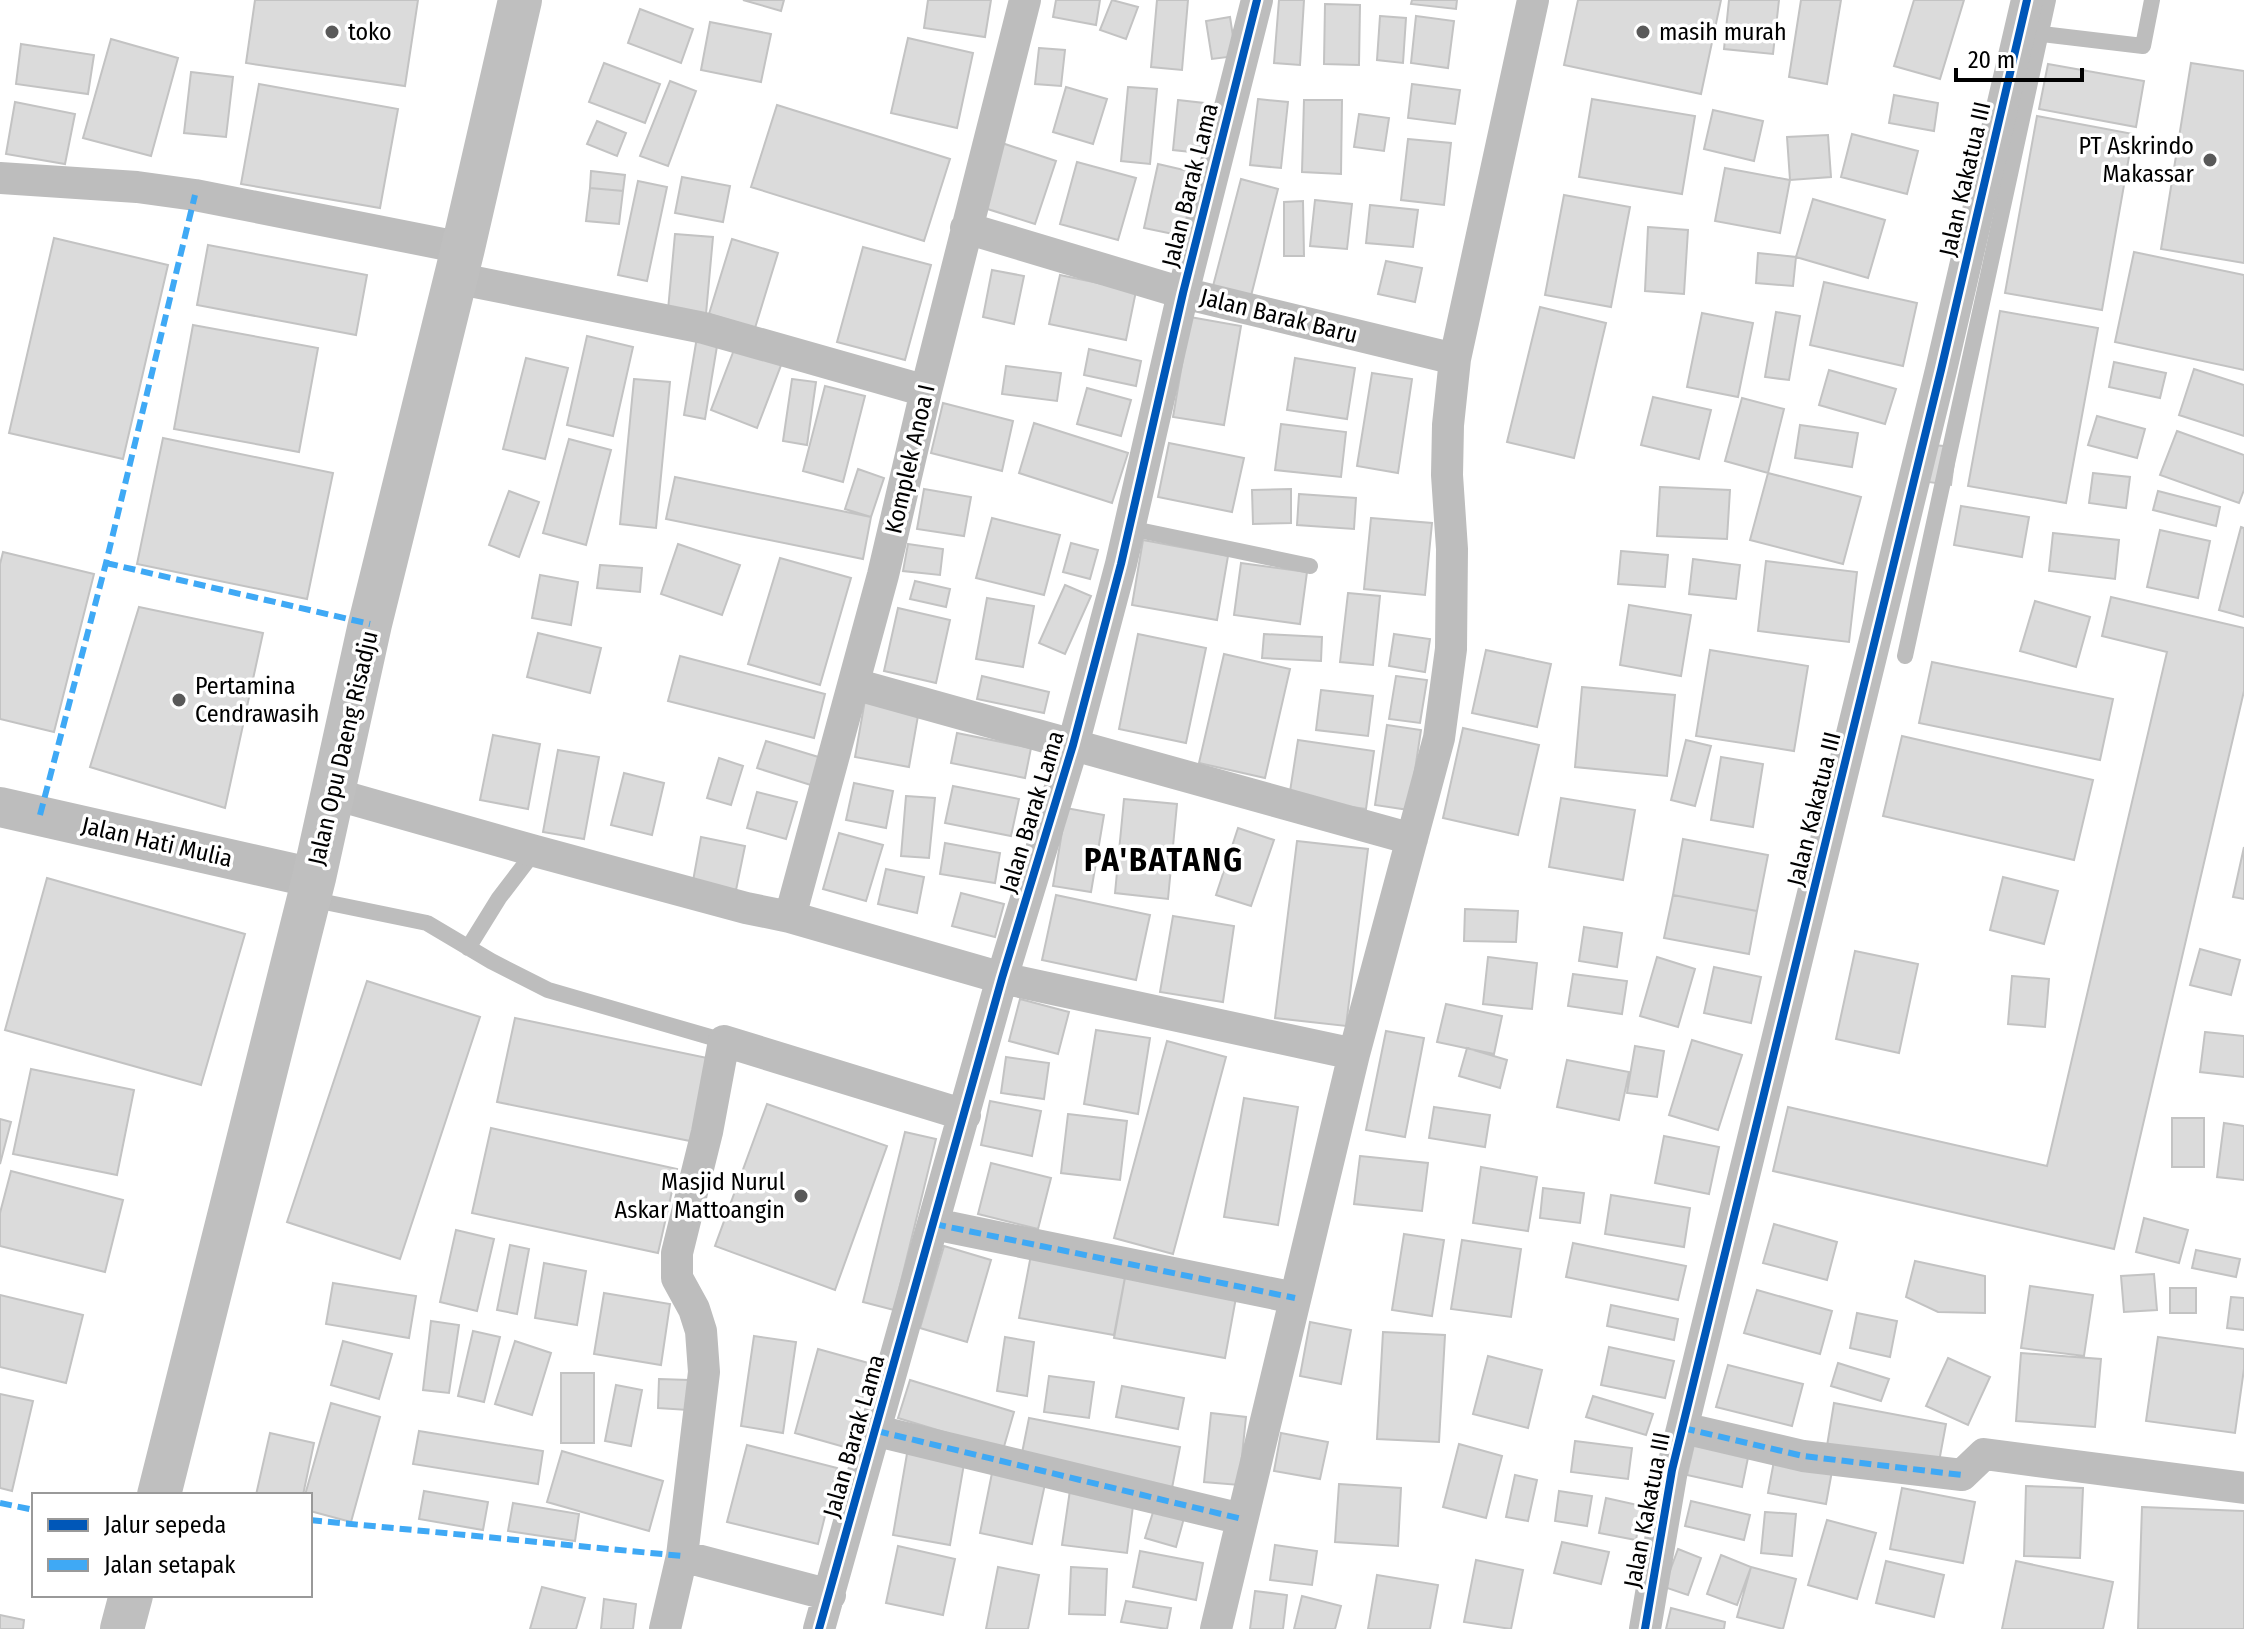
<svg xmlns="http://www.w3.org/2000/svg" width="2244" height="1629" viewBox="0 0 2244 1629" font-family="'Fira Sans Condensed',sans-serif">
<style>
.building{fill:#dbdbdb;stroke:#c3c3c3;stroke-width:2}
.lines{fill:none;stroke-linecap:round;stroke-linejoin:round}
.service{stroke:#bdbdbd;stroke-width:16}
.minor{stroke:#bdbdbd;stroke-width:32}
.tertiary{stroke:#bdbdbd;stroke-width:40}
.secondary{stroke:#bfbfbf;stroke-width:44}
.quiet{stroke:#3fa9f5;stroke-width:6;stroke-dasharray:12 6;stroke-linecap:butt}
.cycleway-casing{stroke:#fff;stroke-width:13}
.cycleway{stroke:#0057b8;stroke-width:8}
.poi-dot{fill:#595959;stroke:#fff;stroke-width:3}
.labels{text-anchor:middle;stroke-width:7;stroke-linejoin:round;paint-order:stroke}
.poi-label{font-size:24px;fill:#000;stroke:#fff;text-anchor:start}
.street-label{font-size:24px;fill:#000;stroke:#fff}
.district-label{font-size:32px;font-weight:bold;letter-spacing:2px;fill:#000;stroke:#fff}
</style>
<rect width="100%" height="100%" fill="#fff"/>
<path class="building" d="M255,0H418L405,86L246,63Z
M743,0H784L781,11Z
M928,0H991L985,37L924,28Z
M1056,0H1100L1096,25L1053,17Z
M1112,0L1138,7L1126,39L1100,30Z
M1157,0H1188L1182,70L1151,67Z
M1279,0H1304L1300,65L1274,63Z
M1412,0H1457L1456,9L1411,4Z
M1578,0H1721L1701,94L1564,65Z
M1729,0H1779L1773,54L1724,49Z
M1801,0H1841L1827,84L1789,77Z
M1914,0H1964L1940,79L1894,66Z
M1325,4L1360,5L1359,65L1324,64Z
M640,9L693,29L681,63L628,43Z
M1380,16L1406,18L1403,63L1377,60Z
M1416,16L1454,21L1448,68L1411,63Z
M1230,17L1236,56L1212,59L1206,21Z
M710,22L771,34L761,82L701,70Z
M908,38L973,53L957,128L891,113Z
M111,39L178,58L151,156L83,138Z
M21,44L94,55L88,94L16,84Z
M1039,48L1065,50L1061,86L1035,84Z
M604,63L660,84L645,123L589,102Z
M2191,63L2244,71V263L2161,249Z
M2048,64L2144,81L2136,127L2039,109Z
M191,72L233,77L226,137L184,133Z
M670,81L696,91L668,166L640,156Z
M259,84L398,109L380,208L241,184Z
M1412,84L1460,90L1455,124L1408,118Z
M1066,87L1107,99L1093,144L1053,132Z
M1128,87L1157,89L1150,164L1121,161Z
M1894,95L1938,103L1934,131L1889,123Z
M1258,99L1288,102L1281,168L1250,165Z
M1592,99L1695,116L1682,194L1579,177Z
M1178,100L1204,103L1200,153L1173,150Z
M1304,100H1342L1341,174L1302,172Z
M15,102L75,114L65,164L6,154Z
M777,105L950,159L924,241L751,187Z
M1713,110L1763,121L1754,161L1704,149Z
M1359,114L1389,118L1384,151L1354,147Z
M2037,116L2133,134L2102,310L2005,293Z
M597,121L626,133L617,156L587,144Z
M1852,134L1918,151L1907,194L1841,177Z
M1828,135L1831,177L1790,180L1787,137Z
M1408,139L1451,143L1444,205L1401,200Z
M999,142L1056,161L1035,224L978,206Z
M1077,162L1136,178L1118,240L1060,224Z
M1158,164L1197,173L1183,236L1144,228Z
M1725,168L1790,180L1780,233L1715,221Z
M591,171L625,175L623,191L590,188Z
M682,177L730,186L723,222L675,213Z
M1241,179L1278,189L1251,296L1213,286Z
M638,181L667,187L647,281L618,275Z
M590,188L623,191L619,224L586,221Z
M1564,195L1630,207L1611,307L1545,295Z
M1813,199L1885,220L1868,278L1796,257Z
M1315,200L1352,204L1347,249L1310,246Z
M1303,201L1304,256H1284V202Z
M1370,205L1418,210L1413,247L1366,243Z
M1648,227L1688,230L1684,294L1645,291Z
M675,234L713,237L706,314L668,310Z
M54,238L168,265L123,459L9,433Z
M732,239L778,253L755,328L709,314Z
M208,245L367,275L356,335L197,305Z
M863,247L931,265L905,360L837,342Z
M2134,252L2244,275V370L2115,342Z
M1758,253L1796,257L1793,286L1756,283Z
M1386,261L1422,268L1415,302L1378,294Z
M992,270L1024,276L1014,324L983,317Z
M1060,275L1136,291L1126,340L1049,324Z
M1824,282L1917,303L1903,366L1810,345Z
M1540,307L1606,323L1574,458L1507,442Z
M2000,311L2098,328L2066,503L1968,486Z
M1776,312L1800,316L1789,380L1765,377Z
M1702,313L1753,323L1738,397L1687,387Z
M1190,317L1241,326L1224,425L1173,417Z
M193,325L318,348L299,452L174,429Z
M587,336L633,347L613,436L567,425Z
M697,337L718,340L705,419L684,415Z
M737,342L783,360L757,428L711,410Z
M1089,349L1141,361L1136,386L1084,375Z
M526,358L568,368L545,459L503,449Z
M1295,358L1355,368L1347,419L1287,410Z
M2114,362L2166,373L2160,398L2109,387Z
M1006,366L1061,373L1057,401L1002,394Z
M2194,369L2244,385V436L2179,415Z
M1829,370L1896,389L1885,424L1819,405Z
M1372,373L1412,379L1398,473L1357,466Z
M634,379L670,382L656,528L620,524Z
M792,379L816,382L807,445L783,441Z
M825,386L865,396L843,482L803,471Z
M1087,388L1131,400L1121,436L1077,424Z
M1653,397L1711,410L1699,459L1641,445Z
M1742,398L1784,409L1768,473L1725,461Z
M943,403L1013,421L1002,471L931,453Z
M2097,416L2145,429L2137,458L2088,445Z
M1034,423L1128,453L1112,503L1019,473Z
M1281,424L1346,432L1341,477L1275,470Z
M1800,425L1858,433L1852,467L1795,458Z
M2177,431L2244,455V490L2239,503L2160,475Z
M163,438L333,473L307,599L137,564Z
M569,439L611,450L586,545L543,533Z
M1169,443L1244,458L1232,512L1158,497Z
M1932,445L1956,447L1951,485L1928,482Z
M858,469L884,478L871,517L845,509Z
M1768,473L1861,497L1843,564L1750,540Z
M2093,473L2130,477L2126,508L2089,503Z
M675,477L871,517L863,559L666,519Z
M1660,487L1730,490L1727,539L1657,536Z
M924,489L971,497L964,536L917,529Z
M1291,489V523L1253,524L1252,490Z
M509,491L539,502L519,557L489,545Z
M2158,491L2220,507L2216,526L2153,510Z
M1299,494L1356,498L1354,529L1297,525Z
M1961,506L2029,517L2022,557L1954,545Z
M992,518L1060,535L1044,595L976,578Z
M1371,518L1432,523L1425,595L1364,589Z
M2241,527L2244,528V617L2219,610Z
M2160,530L2210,541L2198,598L2147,587Z
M2053,533L2119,540L2115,579L2049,571Z
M1143,540L1228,556L1217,620L1132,605Z
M1071,543L1098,550L1090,579L1063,572Z
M678,544L740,565L722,615L661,594Z
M908,544L943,549L940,575L903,571Z
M1621,551L1668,555L1665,587L1618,584Z
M3,552L94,574L54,732L0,719V564Z
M780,558L851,578L820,685L748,664Z
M1693,559L1740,565L1736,599L1689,594Z
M1766,561L1857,572L1849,642L1758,631Z
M1241,563L1307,572L1300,624L1234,615Z
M600,565L642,568L640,592L597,588Z
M540,575L578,582L571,625L532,618Z
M915,581L950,589L946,607L910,599Z
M1065,585L1091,596L1065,654L1039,643Z
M1348,593L1380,596L1373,665L1340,662Z
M2111,597L2244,628V691L2114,1249L1773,1171L1788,1107L2047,1166L2167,652L2102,636Z
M987,598L1034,606L1023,667L976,659Z
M2035,601L2090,617L2076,667L2020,651Z
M1629,605L1691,615L1681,676L1620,665Z
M139,607L263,633L225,808L90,767Z
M139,607L263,633L225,808L90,767Z
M898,608L950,620L936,683L884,671Z
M538,633L601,648L590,693L527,677Z
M1138,634L1206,648L1186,743L1119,729Z
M1264,634L1322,637L1321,661L1262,658Z
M1394,634L1430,639L1425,672L1389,666Z
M1486,650L1551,664L1537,727L1472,713Z
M1710,650L1808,666L1794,751L1696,736Z
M1224,654L1290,669L1265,778L1199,763Z
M680,656L825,694L814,738L668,701Z
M1932,662L2113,699L2100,760L1919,723Z
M982,676L1049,692L1044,713L977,699Z
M1396,676L1427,680L1420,723L1389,719Z
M1582,687L1675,695L1667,776L1575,767Z
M1321,690L1373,696L1368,736L1316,730Z
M865,700L919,710L909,767L855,757Z
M1387,725L1421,730L1409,810L1375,805Z
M1463,728L1539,745L1518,835L1443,818Z
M957,733L1031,748L1025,778L951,763Z
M493,735L540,744L528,809L480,800Z
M1902,736L2093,780L2074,860L1883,816Z
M1298,740L1374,751L1366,809L1289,798Z
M1686,740L1711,746L1695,806L1671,800Z
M766,741L825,759L817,787L757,768Z
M558,750L599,757L584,839L543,832Z
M1721,757L1763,764L1753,827L1711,820Z
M719,758L743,766L731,805L707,798Z
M624,773L664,783L652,835L611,825Z
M854,783L893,791L886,828L846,820Z
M953,786L1019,799L1011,836L945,823Z
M757,792L797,802L786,839L747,828Z
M906,796L935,798L929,858L901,856Z
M1561,798L1635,810L1623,880L1549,867Z
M1124,799L1177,804L1168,899L1115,893Z
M1066,808L1104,815L1091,892L1053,886Z
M1238,828L1274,840L1251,906L1216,895Z
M839,833L883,845L866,901L823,889Z
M701,837L745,846L736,890L693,881Z
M1683,839L1768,855L1757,911L1673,895Z
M1297,841L1368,849L1346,1026L1275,1018Z
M945,843L1000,853L995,883L940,874Z
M2244,847V899L2233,897Z
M886,869L924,877L917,913L878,904Z
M2003,877L2058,891L2044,944L1990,930Z
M47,878L245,934L201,1085L5,1030Z
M961,893L1004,904L995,937L952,926Z
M1056,895L1150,915L1136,980L1042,960Z
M1673,895L1757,911L1749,954L1664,938Z
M1465,909L1518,911L1516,942L1464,941Z
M1173,916L1234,926L1223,1002L1160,992Z
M1584,927L1622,933L1617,967L1579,961Z
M2200,949L2240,960L2231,995L2190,985Z
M1855,951L1918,964L1899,1053L1836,1039Z
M1488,957L1537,963L1532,1009L1483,1004Z
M1657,957L1695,969L1678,1027L1640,1016Z
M1714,967L1761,977L1751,1023L1704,1013Z
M1573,974L1627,981L1622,1014L1568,1006Z
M2012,976L2049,979L2045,1027L2008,1024Z
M367,981L480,1017L400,1259L287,1222Z
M1020,999L1069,1012L1058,1054L1009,1041Z
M1446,1004L1502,1016L1494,1054L1437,1042Z
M515,1018L712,1059L695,1142L497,1102Z
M1096,1030L1150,1038L1138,1114L1084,1104Z
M1386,1031L1424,1038L1405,1137L1366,1130Z
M2205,1032L2244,1036V1077L2200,1072Z
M1692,1040L1742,1055L1718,1130L1669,1115Z
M1167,1041L1226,1057L1173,1254L1114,1238Z
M1635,1046L1664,1051L1657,1097L1627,1093Z
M1467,1048L1507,1060L1500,1088L1459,1076Z
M1006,1057L1049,1063L1044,1099L1001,1093Z
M1567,1060L1629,1072L1619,1120L1557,1107Z
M31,1069L134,1090L117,1175L13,1154Z
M1244,1098L1298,1107L1278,1225L1224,1217Z
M990,1101L1041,1111L1032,1156L981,1145Z
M767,1104L887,1146L835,1290L715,1246Z
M1434,1107L1490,1115L1485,1147L1429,1138Z
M1068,1114L1127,1121L1120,1180L1061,1173Z
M2172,1118H2204V1167H2172Z
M0,1119L11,1122L0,1164Z
M2224,1123L2244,1126V1180L2217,1177Z
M491,1128L677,1169L658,1253L472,1213Z
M905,1132L936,1139L894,1310L863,1302Z
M1664,1136L1719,1147L1709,1194L1655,1183Z
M1360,1156L1428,1163L1422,1211L1354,1204Z
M991,1163L1051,1178L1038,1229L978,1214Z
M1481,1167L1537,1177L1528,1231L1473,1223Z
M11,1171L123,1200L105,1272L0,1246V1213Z
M1543,1188L1584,1193L1580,1223L1540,1218Z
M1611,1195L1690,1208L1684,1247L1605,1234Z
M2144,1218L2188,1230L2179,1263L2136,1252Z
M1774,1224L1837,1242L1827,1280L1763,1263Z
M456,1230L494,1239L477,1311L440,1302Z
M1404,1234L1444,1240L1432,1316L1392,1310Z
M1462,1240L1521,1249L1511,1317L1451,1309Z
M1573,1243L1686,1266L1678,1300L1566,1277Z
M510,1245L529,1249L517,1314L497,1310Z
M944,1246L991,1260L967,1342L920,1328Z
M2196,1250L2240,1259L2236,1277L2192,1268Z
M1031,1255L1126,1272L1114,1335L1019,1318Z
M1915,1261L1985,1276V1313L1938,1312L1906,1297Z
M544,1263L586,1271L577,1325L535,1318Z
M1126,1272L1237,1292L1225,1358L1114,1338Z
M2154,1274L2157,1310L2124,1312L2121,1276Z
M333,1283L416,1296L409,1338L326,1324Z
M2030,1286L2093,1295L2084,1356L2021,1348Z
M2170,1288H2196V1313H2170Z
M1757,1290L1832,1311L1820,1354L1744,1333Z
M604,1293L670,1304L661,1365L594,1354Z
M0,1295L83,1315L66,1383L0,1367Z
M2231,1297L2244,1298V1330L2227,1328Z
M1611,1305L1678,1319L1674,1340L1607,1326Z
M1857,1313L1897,1321L1890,1357L1850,1348Z
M431,1321L459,1325L449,1393L423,1390Z
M1310,1322L1351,1330L1341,1384L1300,1376Z
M473,1331L500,1337L484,1402L458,1396Z
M1383,1332L1445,1335L1439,1442L1377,1439Z
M754,1336L796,1342L783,1433L741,1426Z
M1005,1337L1034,1342L1027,1396L997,1391Z
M2158,1337L2244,1349V1369L2235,1433L2146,1421Z
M343,1341L392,1354L379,1399L331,1385Z
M515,1341L551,1353L532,1415L495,1404Z
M1609,1347L1674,1361L1665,1398L1601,1385Z
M818,1349L872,1364L848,1448L795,1433Z
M2021,1353L2101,1359L2095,1427L2016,1421Z
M1488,1356L1542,1370L1528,1428L1473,1414Z
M1948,1358L1990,1377L1968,1425L1926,1406Z
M1838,1363L1889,1379L1881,1401L1831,1386Z
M1728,1365L1803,1384L1792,1426L1716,1407Z
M561,1373H594V1443H561Z
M1049,1376L1094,1382L1089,1418L1044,1412Z
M659,1379L689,1380L688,1410L658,1408Z
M910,1380L1014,1412L1003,1450L898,1418Z
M616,1385L642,1390L631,1446L605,1441Z
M1122,1386L1184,1398L1178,1429L1116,1417Z
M0,1394L33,1401L12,1491L0,1488Z
M1593,1396L1653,1414L1646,1435L1586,1417Z
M331,1403L380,1417L351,1522L310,1511V1495H305Z
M1834,1403L1946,1424L1938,1467L1827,1446Z
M1211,1413L1246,1417L1239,1485L1204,1482Z
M1029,1418L1180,1447L1172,1488L1021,1458Z
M419,1431L543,1451L538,1484L413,1464Z
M270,1433L314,1443L303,1495H256Z
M1281,1433L1328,1442L1320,1479L1274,1471Z
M1696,1436L1750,1448L1742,1487L1687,1475Z
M1575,1441L1632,1448L1628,1479L1571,1472Z
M1459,1444L1502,1456L1486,1518L1443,1507Z
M747,1445L837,1468L818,1544L727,1522Z
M908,1448L965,1458L950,1545L893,1535Z
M562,1451L663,1481L649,1531L547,1502Z
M1774,1461L1832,1471L1826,1504L1768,1493Z
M992,1473L1045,1484L1032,1544L980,1533Z
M1515,1475L1537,1480L1528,1521L1506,1517Z
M1339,1484L1401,1488L1398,1546L1335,1542Z
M2026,1486L2083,1488L2080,1558L2024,1556Z
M1902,1488L1975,1502L1963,1563L1890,1549Z
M1070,1490L1134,1498L1127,1553L1062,1545Z
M424,1491L488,1502L483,1530L419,1519Z
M1559,1491L1592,1496L1587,1526L1555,1521Z
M1606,1498L1642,1506L1636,1540L1599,1533Z
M1691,1501L1750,1515L1744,1540L1685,1526Z
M513,1503L579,1514L575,1541L508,1531Z
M2142,1507L2244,1511V1629H2138Z
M1154,1509L1184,1518L1176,1547L1145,1538Z
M1765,1512L1796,1514L1792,1556L1761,1553Z
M1827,1520L1876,1533L1857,1599L1808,1585Z
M1562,1542L1609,1552L1601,1584L1554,1573Z
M1275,1545L1317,1551L1312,1585L1270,1580Z
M898,1546L955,1559L943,1615L886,1603Z
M1678,1549L1701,1558L1688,1595L1664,1587Z
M1140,1551L1203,1563L1196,1600L1133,1587Z
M1721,1555L1751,1567L1737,1605L1707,1594Z
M1476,1560L1523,1570L1511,1629L1464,1622Z
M1886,1561L1944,1575L1934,1617L1876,1603Z
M2016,1561L2113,1582L2103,1629H2002Z
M998,1567L1039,1575L1028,1629H986Z
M1071,1567L1107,1569L1105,1615L1069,1614Z
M1751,1567L1796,1579L1783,1629L1737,1617Z
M1377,1575L1438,1585L1430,1629H1368Z
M542,1587L585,1598L576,1629H530Z
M1255,1591L1287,1595L1283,1629H1250Z
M1302,1596L1341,1606L1335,1629H1294Z
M604,1599L636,1604L633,1629H601Z
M1126,1601L1171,1608L1167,1629L1121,1622Z
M1671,1608L1725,1622L1724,1629H1666Z
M0,1615L24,1620L23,1629H0Z"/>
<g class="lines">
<path class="service" d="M2042,34L2143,46L2152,0
M1129,528L1310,566
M1905,656L2048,0
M310,899L427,923L491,961L548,990L724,1041
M468,948L499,898L535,851"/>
<path class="minor" d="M0,178L137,187L195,195L463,248
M966,228L1183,293L1455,359
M455,278L704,328L926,391
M854,684L1412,839
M334,794L535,851L746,908L790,917L1002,978L1354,1054
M790,917L883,575L926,391L1025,0
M934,1224L1295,1298
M1683,1428L1803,1456L1962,1475L1984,1454L2244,1488
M877,1431L1242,1519
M682,1556L830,1595
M665,1629L682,1556L704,1372L701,1331L694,1309L677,1278V1253L707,1132L724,1041L965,1115
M819,1629L1002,978L1073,745L1121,564L1183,293L1257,0
M1216,1629L1354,1054L1439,738L1451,649L1452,549L1447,475L1448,425L1455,359L1533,0
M1645,1629L1672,1470L1941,370L2027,0"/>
<path class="tertiary" d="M0,807L314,878"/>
<path class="secondary" d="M159,1495L314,878L370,624L463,248L520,0
M122,1629L131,1595"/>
<path class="quiet" d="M106,563L370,624
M40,815L106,563L195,195
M934,1224L1295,1298
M1683,1428L1803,1456L1962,1475
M877,1431L1242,1519
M0,1503L34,1510
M310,1520L682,1556"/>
<g class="cycleway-casing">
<path id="cycleway" d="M819,1629L1002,978L1073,745L1121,564L1183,293L1257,0
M1645,1629L1672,1470L1941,370L2027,0"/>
</g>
<use href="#cycleway" class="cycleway"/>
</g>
<g class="poi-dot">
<circle cx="332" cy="32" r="8"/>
<circle cx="1643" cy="32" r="8"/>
<circle cx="2210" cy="160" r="8"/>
<circle cx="179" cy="700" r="8"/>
<circle cx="801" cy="1196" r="8"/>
</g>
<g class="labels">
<g class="poi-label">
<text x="348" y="40">toko</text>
<text x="1659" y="40">masih murah</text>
<text x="2194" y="154" text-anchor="end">PT Askrindo<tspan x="2194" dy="28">Makassar</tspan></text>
<text x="195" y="694">Pertamina<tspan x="195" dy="28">Cendrawasih</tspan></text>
<text x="785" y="1190" text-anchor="end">Masjid Nurul<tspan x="785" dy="28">Askar Mattoangin</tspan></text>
</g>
<g class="street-label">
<text transform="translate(1965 179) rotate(-77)" y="8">Jalan Kakatua III</text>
<text transform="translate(1190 185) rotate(-76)" y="8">Jalan Barak Lama</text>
<text transform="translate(1279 316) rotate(14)" y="8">Jalan Barak Baru</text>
<text transform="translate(910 459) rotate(-77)" y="8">Komplek Anoa I</text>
<text transform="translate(343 748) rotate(-77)" y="8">Jalan Opu Daeng Risadju</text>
<text transform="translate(1814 809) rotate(-76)" y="8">Jalan Kakatua III</text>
<text transform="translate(1032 812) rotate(-73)" y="8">Jalan Barak Lama</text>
<text transform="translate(157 842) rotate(13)" y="8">Jalan Hati Mulia</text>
<text transform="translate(854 1436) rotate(-74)" y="8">Jalan Barak Lama</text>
<text transform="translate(1647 1510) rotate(-79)" y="8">Jalan Kakatua III</text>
</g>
<g class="district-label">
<text x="1164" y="871">PA'BATANG</text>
</g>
</g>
<rect x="32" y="1493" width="280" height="104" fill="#ffffff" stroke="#999999" stroke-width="2"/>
<rect x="48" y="1519" width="40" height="12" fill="#0057b8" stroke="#999999" stroke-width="2"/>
<text x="104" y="1533" font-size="24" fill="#000000">Jalur sepeda</text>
<rect x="48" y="1559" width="40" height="12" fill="#3fa9f5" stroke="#999999" stroke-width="2"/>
<text x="104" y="1573" font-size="24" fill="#000000">Jalan setapak</text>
<path d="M1956 68v12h126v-12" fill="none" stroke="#000000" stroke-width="4"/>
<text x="1968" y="68" font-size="24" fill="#000000" stroke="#ffffff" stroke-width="6" paint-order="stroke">20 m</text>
</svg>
